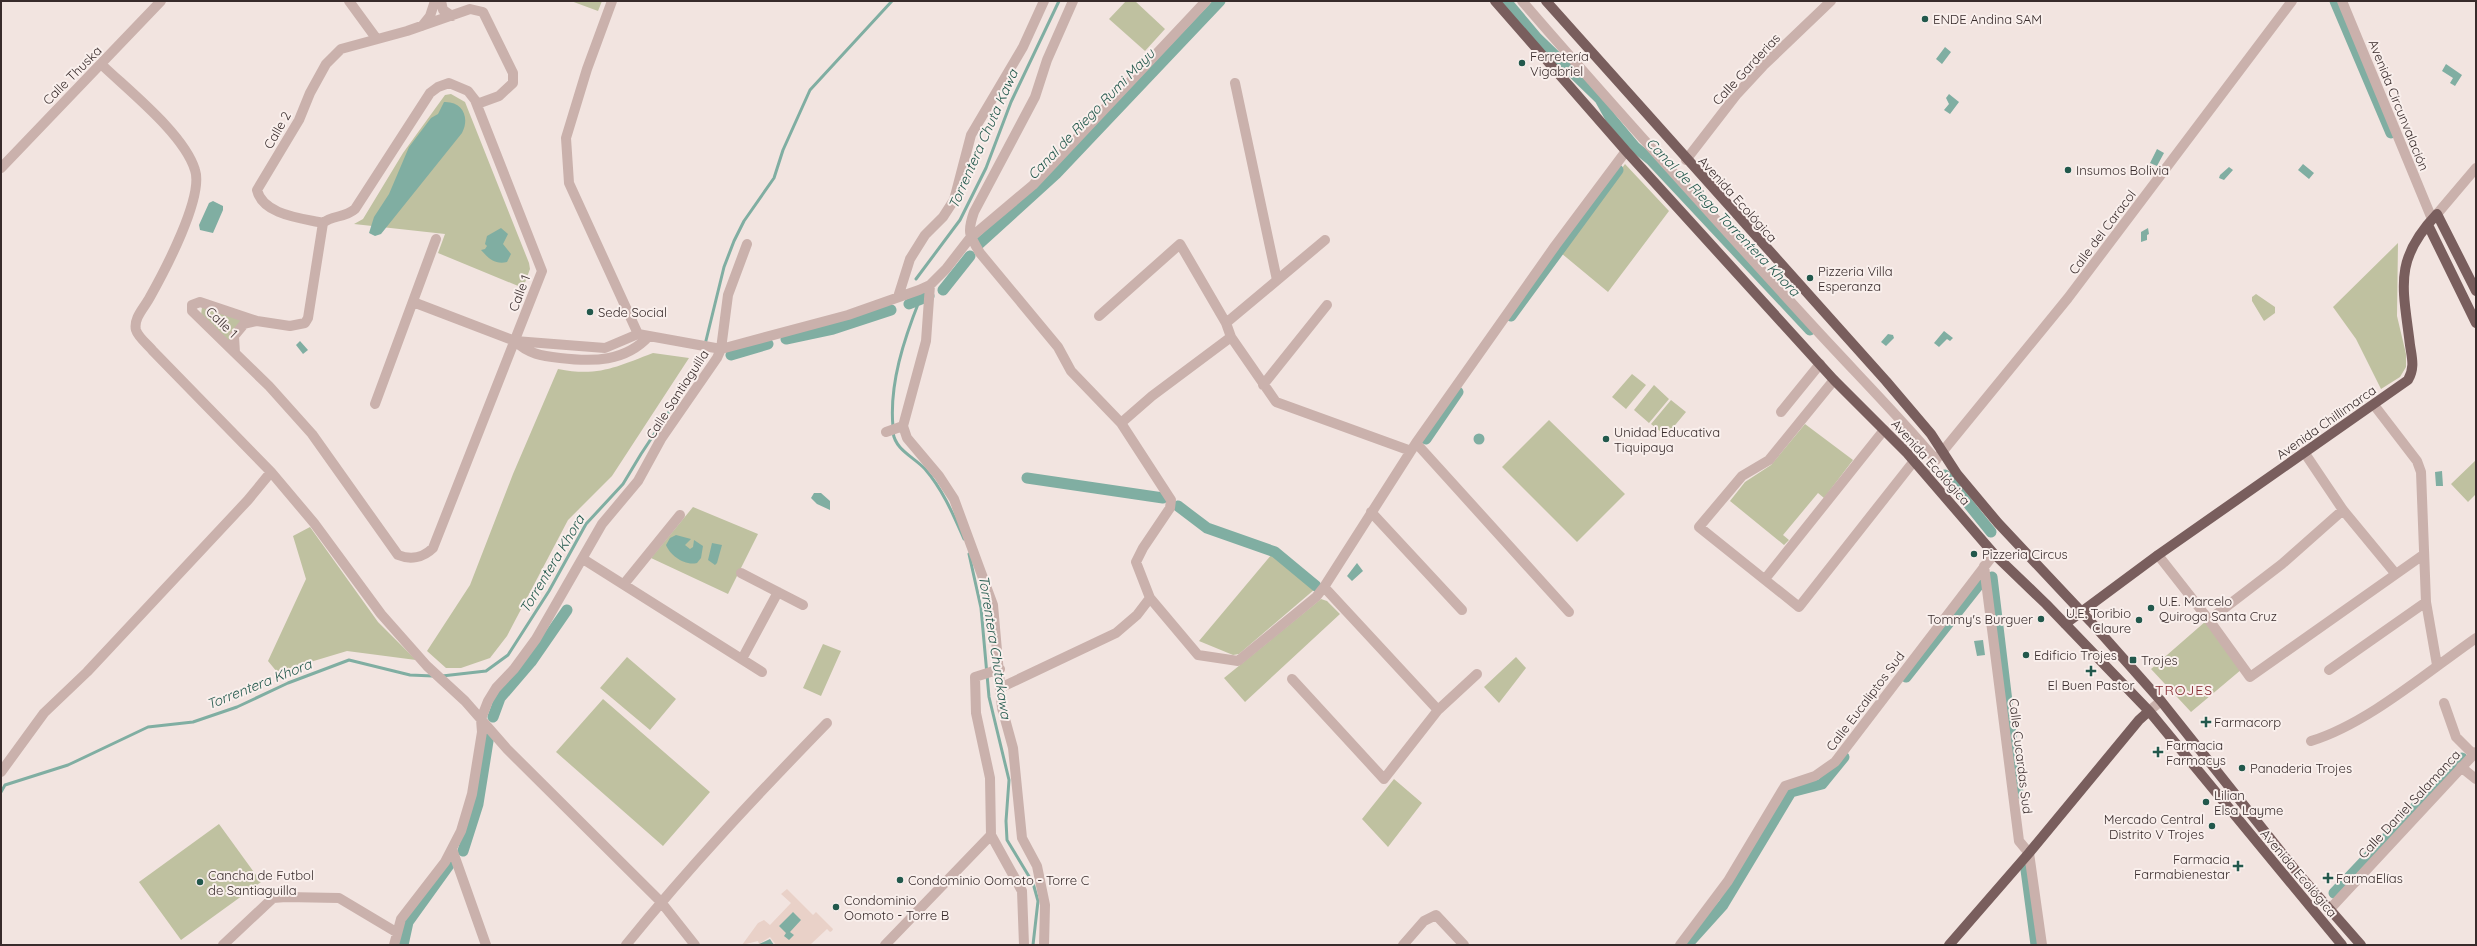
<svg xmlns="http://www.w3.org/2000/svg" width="2477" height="946" viewBox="0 0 2477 946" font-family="Quicksand,sans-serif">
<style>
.green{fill:#bfc1a0}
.plaza{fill:#e9d1c8}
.water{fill:#80aea2}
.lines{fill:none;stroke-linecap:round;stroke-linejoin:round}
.stream{stroke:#80aea2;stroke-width:3}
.canal{stroke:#80aea2;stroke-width:11}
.minor{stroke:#cab1ac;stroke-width:10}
.major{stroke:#795e5d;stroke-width:10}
.poi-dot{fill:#22584c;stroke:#f9efec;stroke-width:1.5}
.labels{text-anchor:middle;stroke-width:4;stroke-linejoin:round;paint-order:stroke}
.poi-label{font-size:13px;fill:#382b2b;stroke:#f9efec;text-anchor:start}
.street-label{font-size:13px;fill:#382b2b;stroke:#f9efec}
.water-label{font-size:14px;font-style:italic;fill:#22584c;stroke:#f9efec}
.neighbourhood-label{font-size:14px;letter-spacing:1px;fill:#83272d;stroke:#f9efec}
</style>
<rect width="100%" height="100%" fill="#f2e4e0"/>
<path class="green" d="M571,1H602L598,11Z
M1126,1H1135L1165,29L1145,51L1109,19Z
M451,94L465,102L529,263L530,269L523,288L438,253L445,234L354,224L363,219L403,153L445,95Z
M1625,164L1669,211L1608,292L1561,253Z
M2398,243L2397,316L2406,354V367L2400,377L2381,389L2356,339L2333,307Z
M2256,294L2275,307V313L2264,321L2252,301V297Z
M202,307L245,319L230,344L201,315Z
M653,353L689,358L612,476L568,520L507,636L490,658L461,668H446L427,651L470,585L513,474L558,369C598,377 616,367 653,353Z
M1632,374L1646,385L1626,409L1612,397Z
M1654,385L1669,399L1649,423L1634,410Z
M1671,400L1686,412L1666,436L1651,424Z
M1549,420L1625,494L1577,542L1502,467Z
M1805,424L1853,460L1824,498L1818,493L1783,535L1789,540L1784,545L1730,501L1745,482L1771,465Z
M2476,460V494L2468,502L2451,484Z
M693,507L758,534L728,594L651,558Z
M310,527L378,622L416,660L347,651L277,672L268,661L306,579L293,536Z
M1272,554L1315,589L1239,654L1233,655L1199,641Z
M1321,599L1327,601L1340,614L1245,702L1224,678Z
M2206,621L2242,669L2191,712L2151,669Z
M823,644L841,651L821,696L803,688Z
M627,657L676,699L650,730L600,688Z
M1516,657L1526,668L1499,703L1484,687Z
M603,699L710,792L663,846L556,752Z
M1394,779L1422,803L1388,847L1362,819Z
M219,824L261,882L181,940L139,882Z"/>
<path class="plaza" d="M787,889L813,915L816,912L833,929L832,931L830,932L827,929L810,945H776L770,937L759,944L758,941L742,945L758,923L764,920L770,925L791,903L781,894Z"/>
<path class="water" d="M1945,47L1951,52L1942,64L1936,59Z
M2446,64L2462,75L2455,86L2450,83L2453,78L2442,71Z
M1949,94L1959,102L1950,114L1944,110L1949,104L1946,98Z
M444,102C463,101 470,118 462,133L381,234L375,236L369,233L374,217L389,194L409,147L431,118L438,114Z
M2157,149L2164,153L2157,166L2150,163Z
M2303,164L2314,173L2309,179L2298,170Z
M2229,167L2233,170L2224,180L2219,178L2220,175Z
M213,201L223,206V210L213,233L200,230L199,225L209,203Z
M501,228L508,234L503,244L511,254L507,262C495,265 488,258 481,250L485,249L487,246L485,244L487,236Z
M2148,228L2149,234L2147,235V240L2141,242V232Z
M1944,331L1953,338L1950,341L1947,339L1939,347L1934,343Z
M1888,334L1893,335L1894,338L1886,346L1881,342Z
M300,341L308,350L303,354L296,345Z
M1473.5 439a5.5 5.5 0 1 1 11 0a5.5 5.5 0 1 1-11 0Z
M2442,471L2443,486H2436L2435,472Z
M814,493H821L830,501V510L817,504L811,498Z
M676,535L691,539L685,545L690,549L693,547L694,540L703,546L701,558L697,563C684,566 670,555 666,545L670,538Z
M712,543L722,545L717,563L715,565L708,560Z
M1357,563L1363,571L1352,581L1347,576Z
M1983,640L1985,655L1977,656L1974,641Z
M793,912L801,920L790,932L794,935L789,940L784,936L786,933L779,926Z
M770,939L774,945H749H757Z"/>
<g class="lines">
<path class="stream" d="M916,279L960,220L986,168L1011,102L1059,1
M893,427C889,384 904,339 920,299
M893,432C895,450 914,457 925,469C943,490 953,514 964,539
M969,554L981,608L989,697L1009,780L1006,821L1007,840L1033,883L1038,901L1033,945
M442,676L486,671L508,655L549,591L586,524L623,484L641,454L700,365L724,267L734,241L744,221L774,178L783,150L810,90L892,1
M1,792L5,785L68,765L148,727L193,722L237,707L288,683L349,660L410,675L433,676"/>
<path class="canal" d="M1506,1L1537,38L1600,99L1610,117L1635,147L1651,160L1810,330
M2335,1L2391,133
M979,244L1056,174L1220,1
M943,290L970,256
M909,304L929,296
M1511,316L1618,170
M786,339L833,329L891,310
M731,355L768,344
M1426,439L1458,392
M1945,475L1991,532
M1027,478L1163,498
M1178,506L1207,528L1275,552L1316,586
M1992,577L2018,793
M1906,677L1981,582
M493,717L500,698L531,662L567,610
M463,851L478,804L489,735
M2026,870L2036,945
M2334,893L2462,758
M403,945L408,922L449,865
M1687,945L1723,905L1791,792L1822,784L1844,757"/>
<path class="minor" d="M349,1L376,38
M441,1L443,10L452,16
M612,1L587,69L566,138L569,183L638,334
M1073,1L1047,60L1035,97L974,212C967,232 969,235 980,253L1058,347L1071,371L1121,423L1171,500L1170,508L1143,548L1136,562L1150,598L1198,655L1238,661L1316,597L1324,587L1416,443L1555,246L1626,151
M1522,1C1616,110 1713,217 1810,323C1852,369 1895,412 1936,460
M2342,1L2432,219
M422,26L430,16L435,1
M101,64C129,91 184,134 195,170C204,197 164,272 150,297C145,307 133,318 136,330C138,337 148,345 153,351L271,472L314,523L381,614L427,666L465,701L507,749L661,902L695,945
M449,83L468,91L475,100L542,271L433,548C423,558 410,560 398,555L312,434L269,386L235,353L234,336L244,324L257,321L290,326L305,323L308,318L323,223C332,215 345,218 355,209L430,93L438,87Z
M1235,83L1277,280
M1686,160L1737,94L1763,66L1831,1
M1,168L161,1
M2437,214L2476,168
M323,223C301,218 263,215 257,190L299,120L310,93L326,64L341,49L407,31L470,9L483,12L513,73V83L499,96L477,104
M930,285L926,341L903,426L907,438L939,476L954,499L993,605L1002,708L1013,748L1022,838L1037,866L1045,905L1044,945
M898,297L910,259L925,235L943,217L954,200L971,135L1023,47L1044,1
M413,302L515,341L605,348L638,334L721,349L848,315L919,290L930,285L946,269L970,238L1033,185L1206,1
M1099,316L1180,244L1226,323L1231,337L1276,402L1411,451
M1226,323L1325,240
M515,341C528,354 542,356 560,358C593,362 625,362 649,336
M235,353L192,311V305L200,302L257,321
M1834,380L1769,460L1742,476L1699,527L1799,607L1914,461
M1263,385L1327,305
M375,404L436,239
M2374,405L2417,461L2421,472L2426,602L2437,665
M1781,412L1820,364
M1121,423L1152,396L1231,337
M886,432L903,426
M1416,443L1569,612
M2304,452L2343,510L2395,573
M1925,473L2068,298L2292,1
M1371,512L1462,610
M2158,555L2209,620L2250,677L2423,555
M583,559L762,672
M1984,566L2019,841L2029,853L2042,945
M741,573L803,605
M1765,579L1884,430
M624,584L680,515
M1324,587L1438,710
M2209,620L2282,564L2343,510
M742,659L778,592
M1000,669L975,677L976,713L990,778L991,835L1022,891L1024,945
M2329,670L2426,602
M1292,679L1384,779L1438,710L1477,674
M1002,687L1116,633L1137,615L1150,598
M2444,703L2456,737L2473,754
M2149,711L2161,701
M2311,741C2367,724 2427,672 2476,638
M2461,767L2476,779
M1,772L44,713L87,672L248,500L271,472
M452,849L486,945
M2329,910L2476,752
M223,945L273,898L286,897L339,898L396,932
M394,945L401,919L445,862L461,831L472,794L482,732L481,719L488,701L496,688L514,669L536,639L602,524L638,481L661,439L717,358L721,349L728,295L747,244
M626,945C689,867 757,795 827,723
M885,945L991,835
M1403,945L1424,921L1436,915L1464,945
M1680,945L1728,881L1785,786L1815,776L1835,762L1994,554"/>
<path class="major" d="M1495,1L1626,151L1834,380L1907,453L1994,554L2046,604L2149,711L2342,945
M1546,1L1886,381L1931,434L1957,474L1998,523L2091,622L2161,701L2297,872L2361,945
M2428,225L2476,323
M2065,624L2158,555L2408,380C2415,368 2412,358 2410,345C2403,287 2393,260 2437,214L2476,291
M1949,945L2029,853L2139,720L2149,711"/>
</g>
<g class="poi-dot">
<circle cx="1925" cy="19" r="4"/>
<circle cx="1522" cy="63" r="4"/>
<circle cx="2068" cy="170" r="4"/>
<circle cx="1810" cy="278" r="4"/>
<circle cx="590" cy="312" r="4"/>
<circle cx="1606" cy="439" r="4"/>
<circle cx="1974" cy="554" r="4"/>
<circle cx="2151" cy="608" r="4"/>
<circle cx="2041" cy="619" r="4"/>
<circle cx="2139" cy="620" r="4"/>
<circle cx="2026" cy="655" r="4"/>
<rect x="2129" y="656" width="8" height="8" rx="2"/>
<path d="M2089 665h4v4h4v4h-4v4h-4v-4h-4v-4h4z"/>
<path d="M2204 716h4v4h4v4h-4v4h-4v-4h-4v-4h4z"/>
<path d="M2156 746h4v4h4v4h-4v4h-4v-4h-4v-4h4z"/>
<circle cx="2242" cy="768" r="4"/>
<circle cx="2206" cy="802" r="4"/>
<circle cx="2212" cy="826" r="4"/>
<path d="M2236 860h4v4h4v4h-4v4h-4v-4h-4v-4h4z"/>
<path d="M2326 872h4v4h4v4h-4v4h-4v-4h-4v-4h4z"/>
<circle cx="900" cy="880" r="4"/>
<circle cx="200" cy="882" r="4"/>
<circle cx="836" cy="907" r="4"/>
</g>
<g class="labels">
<g class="poi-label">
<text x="1933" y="24">ENDE Andina SAM</text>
<text x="1530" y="61">Ferretería<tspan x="1530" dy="15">Vigabriel</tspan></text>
<text x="2076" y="175">Insumos Bolivia</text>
<text x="1818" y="276">Pizzeria Villa<tspan x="1818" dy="15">Esperanza</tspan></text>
<text x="598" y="317">Sede Social</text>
<text x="1614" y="437">Unidad Educativa<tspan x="1614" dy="15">Tiquipaya</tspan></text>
<text x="1982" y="559">Pizzeria Circus</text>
<text x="2159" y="606">U.E. Marcelo<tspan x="2159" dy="15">Quiroga Santa Cruz</tspan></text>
<text x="2131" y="618" text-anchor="end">U.E. Toribio<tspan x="2131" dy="15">Claure</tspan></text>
<text x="2033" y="624" text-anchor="end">Tommy's Burguer</text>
<text x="2034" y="660">Edificio Trojes</text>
<text x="2141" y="665">Trojes</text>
<text x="2091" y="690" text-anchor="middle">El Buen Pastor</text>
<text x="2214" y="727">Farmacorp</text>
<text x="2166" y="750">Farmacia<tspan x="2166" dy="15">Farmacys</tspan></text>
<text x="2250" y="773">Panaderia Trojes</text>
<text x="2214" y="800">Lilian<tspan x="2214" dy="15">Elsa Layme</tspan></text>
<text x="2204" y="824" text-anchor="end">Mercado Central<tspan x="2204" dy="15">Distrito V Trojes</tspan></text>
<text x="2230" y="864" text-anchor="end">Farmacia<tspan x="2230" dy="15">Farmabienestar</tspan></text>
<text x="208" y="880">Cancha de Futbol<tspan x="208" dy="15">de Santiaguilla</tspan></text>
<text x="2336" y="883">FarmaElías</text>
<text x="908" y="885">Condominio Oomoto - Torre C</text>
<text x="844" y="905">Condominio<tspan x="844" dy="15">Oomoto - Torre B</tspan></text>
</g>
<g class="street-label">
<text transform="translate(1746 69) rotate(-47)" y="5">Calle Garderias</text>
<text transform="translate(72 75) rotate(-45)" y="5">Calle Thuska</text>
<text transform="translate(2399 105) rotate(68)" y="5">Avenida Circunvalación</text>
<text transform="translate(277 130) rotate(-60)" y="5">Calle 2</text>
<text transform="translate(1738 199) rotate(48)" y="5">Avenida Ecológica</text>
<text transform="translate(2102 232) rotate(-53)" y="5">Calle del Caracol</text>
<text transform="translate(519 293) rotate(-69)" y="5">Calle 1</text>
<text transform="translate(222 322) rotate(44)" y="5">Calle 1</text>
<text transform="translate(677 394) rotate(-57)" y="5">Calle Santiaguilla</text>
<text transform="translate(2326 422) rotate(-35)" y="5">Avenida Chillimarca</text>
<text transform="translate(1931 462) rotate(48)" y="5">Avenida Ecológica</text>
<text transform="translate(1865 701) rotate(-53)" y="5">Calle Eucaliptos Sud</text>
<text transform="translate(2021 756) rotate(83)" y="5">Calle Cucardas Sud</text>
<text transform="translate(2409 804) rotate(-47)" y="5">Calle Daniel Salamanca</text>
<text transform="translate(2299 873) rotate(50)" y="5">Avenida Ecológica</text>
</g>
<g class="water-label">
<text transform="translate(1091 114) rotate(-46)" y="5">Canal de Riego Rumi Mayu</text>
<text transform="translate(983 139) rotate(-66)" y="5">Torrentera Chuta Kawa</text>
<text transform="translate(1723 217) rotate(46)" y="5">Canal de Riego Torrentera Khora</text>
<text transform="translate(552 564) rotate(-59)" y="5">Torrentera Khora</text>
<text transform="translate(995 647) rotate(81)" y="5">Torrentera Chutakawa</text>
<text transform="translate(259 684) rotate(-22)" y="5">Torrentera Khora</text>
</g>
<g class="neighbourhood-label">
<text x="2184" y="695">TROJES</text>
</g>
</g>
<rect width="2477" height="946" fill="none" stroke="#382b2b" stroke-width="4"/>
</svg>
